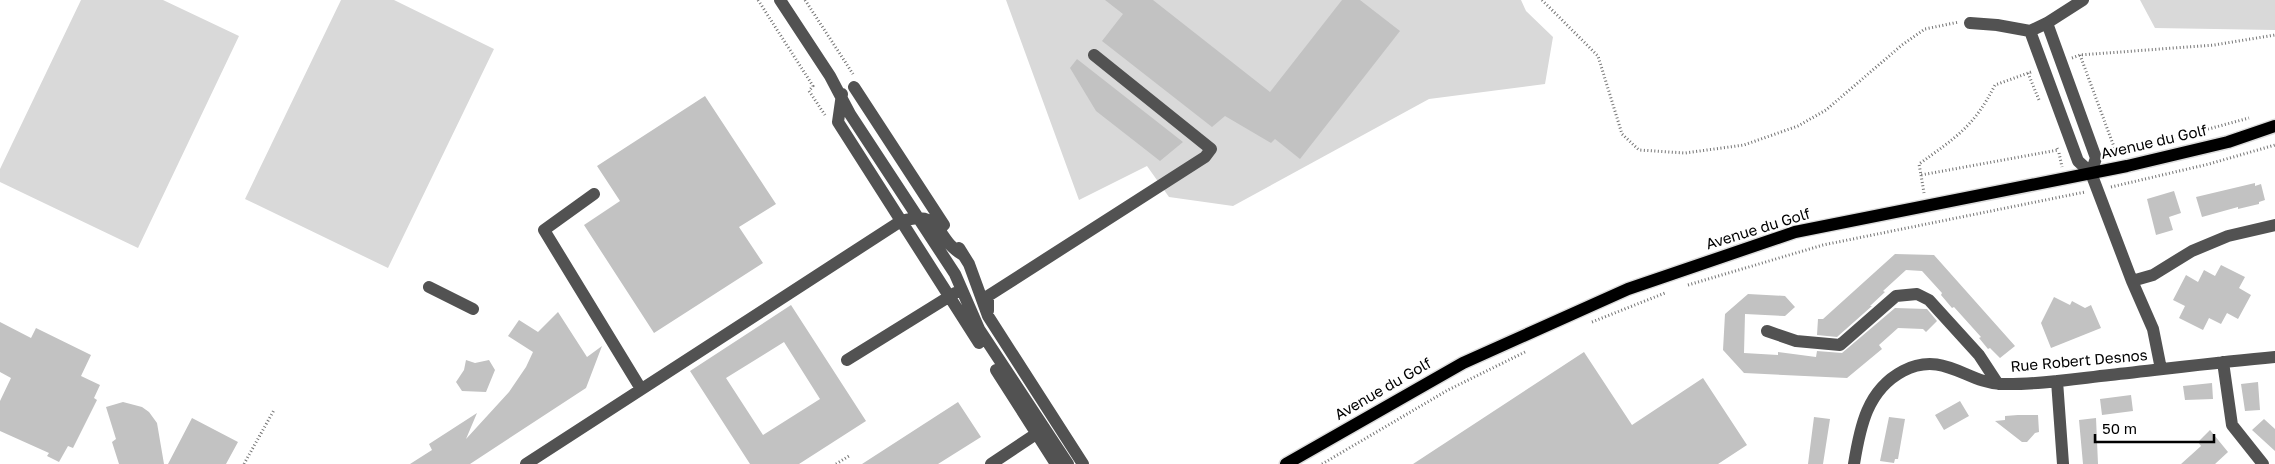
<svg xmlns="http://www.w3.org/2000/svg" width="2275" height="464" viewBox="0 0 2275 464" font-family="'Golos Text',sans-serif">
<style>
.green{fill:#d9d9d9}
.building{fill:#c2c2c2;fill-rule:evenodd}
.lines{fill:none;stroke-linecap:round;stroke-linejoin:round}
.major-casing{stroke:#dbdbdb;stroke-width:15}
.path{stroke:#747474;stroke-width:3;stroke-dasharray:1 2.5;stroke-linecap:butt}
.minor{stroke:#525252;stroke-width:12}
.major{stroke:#000;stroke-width:12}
.labels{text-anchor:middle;stroke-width:4.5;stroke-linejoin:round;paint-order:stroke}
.street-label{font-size:15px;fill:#000;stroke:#fff}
</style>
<rect width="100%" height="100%" fill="#fff"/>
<path class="green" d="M81,0H163L239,36L138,248L0,182V169Z
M341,0H394L494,49L388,268L245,199Z
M1006,0H1521L1526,11L1553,37L1545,84L1429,99L1233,206L1169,197L1147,166L1079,200Z
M2140,0H2275V30L2155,28Z"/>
<path class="building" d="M1105,0H1153L1270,92L1342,0H1360L1400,31L1300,159L1275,139L1271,143L1225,116L1212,127L1102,41L1123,14Z
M1077,59L1183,142L1160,161L1146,150L1096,111L1070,68Z
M705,96L776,204L739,227L763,263L654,333L584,225L620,201L597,166Z
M2255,183V186L2261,184L2265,200L2259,202V204L2238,209V207L2202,217L2196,197Z
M2174,191L2181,213L2169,217L2173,230L2156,235L2147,199Z
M1895,254L1934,255L2015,346L2000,358L1990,348L1988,349L1979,338L1981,337L1954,307L1952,308L1941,295L1942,293L1922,271L1906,270L1883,291L1885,292L1870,306H1872L1837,337L1817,335L1818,319H1823Z
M2221,265L2245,277L2239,288L2251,295L2238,319L2227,313L2221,324L2209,318L2203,330L2179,318L2185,306L2173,300L2186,275L2198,282L2204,270L2215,276Z
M1748,294L1785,296L1795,307L1785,316L1745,314L1744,353L1778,355V352L1816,357L1817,351L1842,353L1895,308L1927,309L1937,321L1926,332L1923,329L1898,328L1879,345L1882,349L1847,378L1744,373L1723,350L1725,314Z
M2054,297L2070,305L2072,301L2085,308L2091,305L2101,328L2051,348L2041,323Z
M791,305L866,421L799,464H750L690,371ZM784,342L820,399L763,435L726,378Z
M558,312L587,357L602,346L586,388L470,464H410L432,450L429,444L477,413L466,439L509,392L526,367L533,352L508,336L519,320L538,332Z
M0,322L31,338L36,328L91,355L81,376L100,385L94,398L97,400L73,448L68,446L59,462L47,456L49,453L0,431V401L11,378L0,372Z
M1584,352L1632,425L1703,378L1747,445L1718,464H1413Z
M466,360L475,363L489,360L495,370L486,392L462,391L456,382L464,370Z
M2258,382L2260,410L2245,411L2241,384Z
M2212,383L2213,399L2185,400L2183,386Z
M2131,395L2133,411L2102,415L2100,399Z
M1960,401L1969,416L1944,430L1935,415Z
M123,402L142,407L149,412L157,423L164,464H119L112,442L116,439L106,407Z
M958,402L981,437L938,464H862Z
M2018,415H2038L2039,432L2035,433L2027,442H2022L1995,421L2005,420V416Z
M1814,417L1830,419L1823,464H1808Z
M1889,417L1905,419L1898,459H1895L1894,463L1880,461Z
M192,418L238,442L226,464H168Z
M2096,418L2098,464H2083L2079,420Z
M2264,419L2275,429V451L2252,430Z
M2210,430L2228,452L2215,464H2181L2201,446L2198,442Z"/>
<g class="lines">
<g class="major-casing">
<path id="major" d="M1286,464L1463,363L1628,289L1795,232L2127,166L2228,142L2275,126"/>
</g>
<path class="path" d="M758,0L813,86L809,91L825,115
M805,0L853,74
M1542,0L1598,56L1622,134L1639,150L1685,153L1744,145L1798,126L1826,110L1902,45L1925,29L1959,22
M2080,55L2117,155
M2072,58L2080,55L2214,45L2275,35
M2031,72L1995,85C1974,127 1955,138 1919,164L1921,175L2058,150L2057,148
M2028,73L2039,100
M2164,141L2249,118
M2059,153L2062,167
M1921,175L1924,193
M2111,187L2209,164L2275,145
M1688,285L1823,245L2085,192
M1592,322L1665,293
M244,464L274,410
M836,464L849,456
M1322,464L1448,390L1525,352"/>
<path class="minor" d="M780,0L830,76L850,114L955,274L979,329L1068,464
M1970,23L1997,25L2030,31L2047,23L2083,0
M2047,23L2096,158L2091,173
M2030,31L2078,161L2091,173L2132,281L2153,329L2161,369
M854,87L944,225
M842,94L838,122L979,343
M594,194L544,230L641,389
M959,248L969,264L988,316L1083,464
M2132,281L2153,275L2192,251L2228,236L2275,225
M429,287L473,309
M988,311V296L1205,157L1211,149L1094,55
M1767,331L1796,341L1840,345L1896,296L1917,294L1929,300L1979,355L1998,384
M847,360L955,293
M2223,362L2232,425L2263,464
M996,370L1056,464
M2057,381L2063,464
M526,464L901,221C945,209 933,238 963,255
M991,464L1036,434
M1854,464C1860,427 1867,390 1903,371C1943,350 1967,383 2001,384C2037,385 2074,379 2110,375C2165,369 2220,362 2275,357"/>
<use href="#major" class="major"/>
</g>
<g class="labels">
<g class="street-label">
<text transform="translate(2154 142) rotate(-13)" y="5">Avenue du Golf</text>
<text transform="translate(1758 229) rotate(-17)" y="5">Avenue du Golf</text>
<text transform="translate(2079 361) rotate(-5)" y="5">Rue Robert Desnos</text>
<text transform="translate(1383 389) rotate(-30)" y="5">Avenue du Golf</text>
</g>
</g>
<path d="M2095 434v8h119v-8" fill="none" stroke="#000000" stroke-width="2.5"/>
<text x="2102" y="434" font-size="15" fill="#000000" stroke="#ffffff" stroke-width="4" paint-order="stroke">50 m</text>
</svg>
